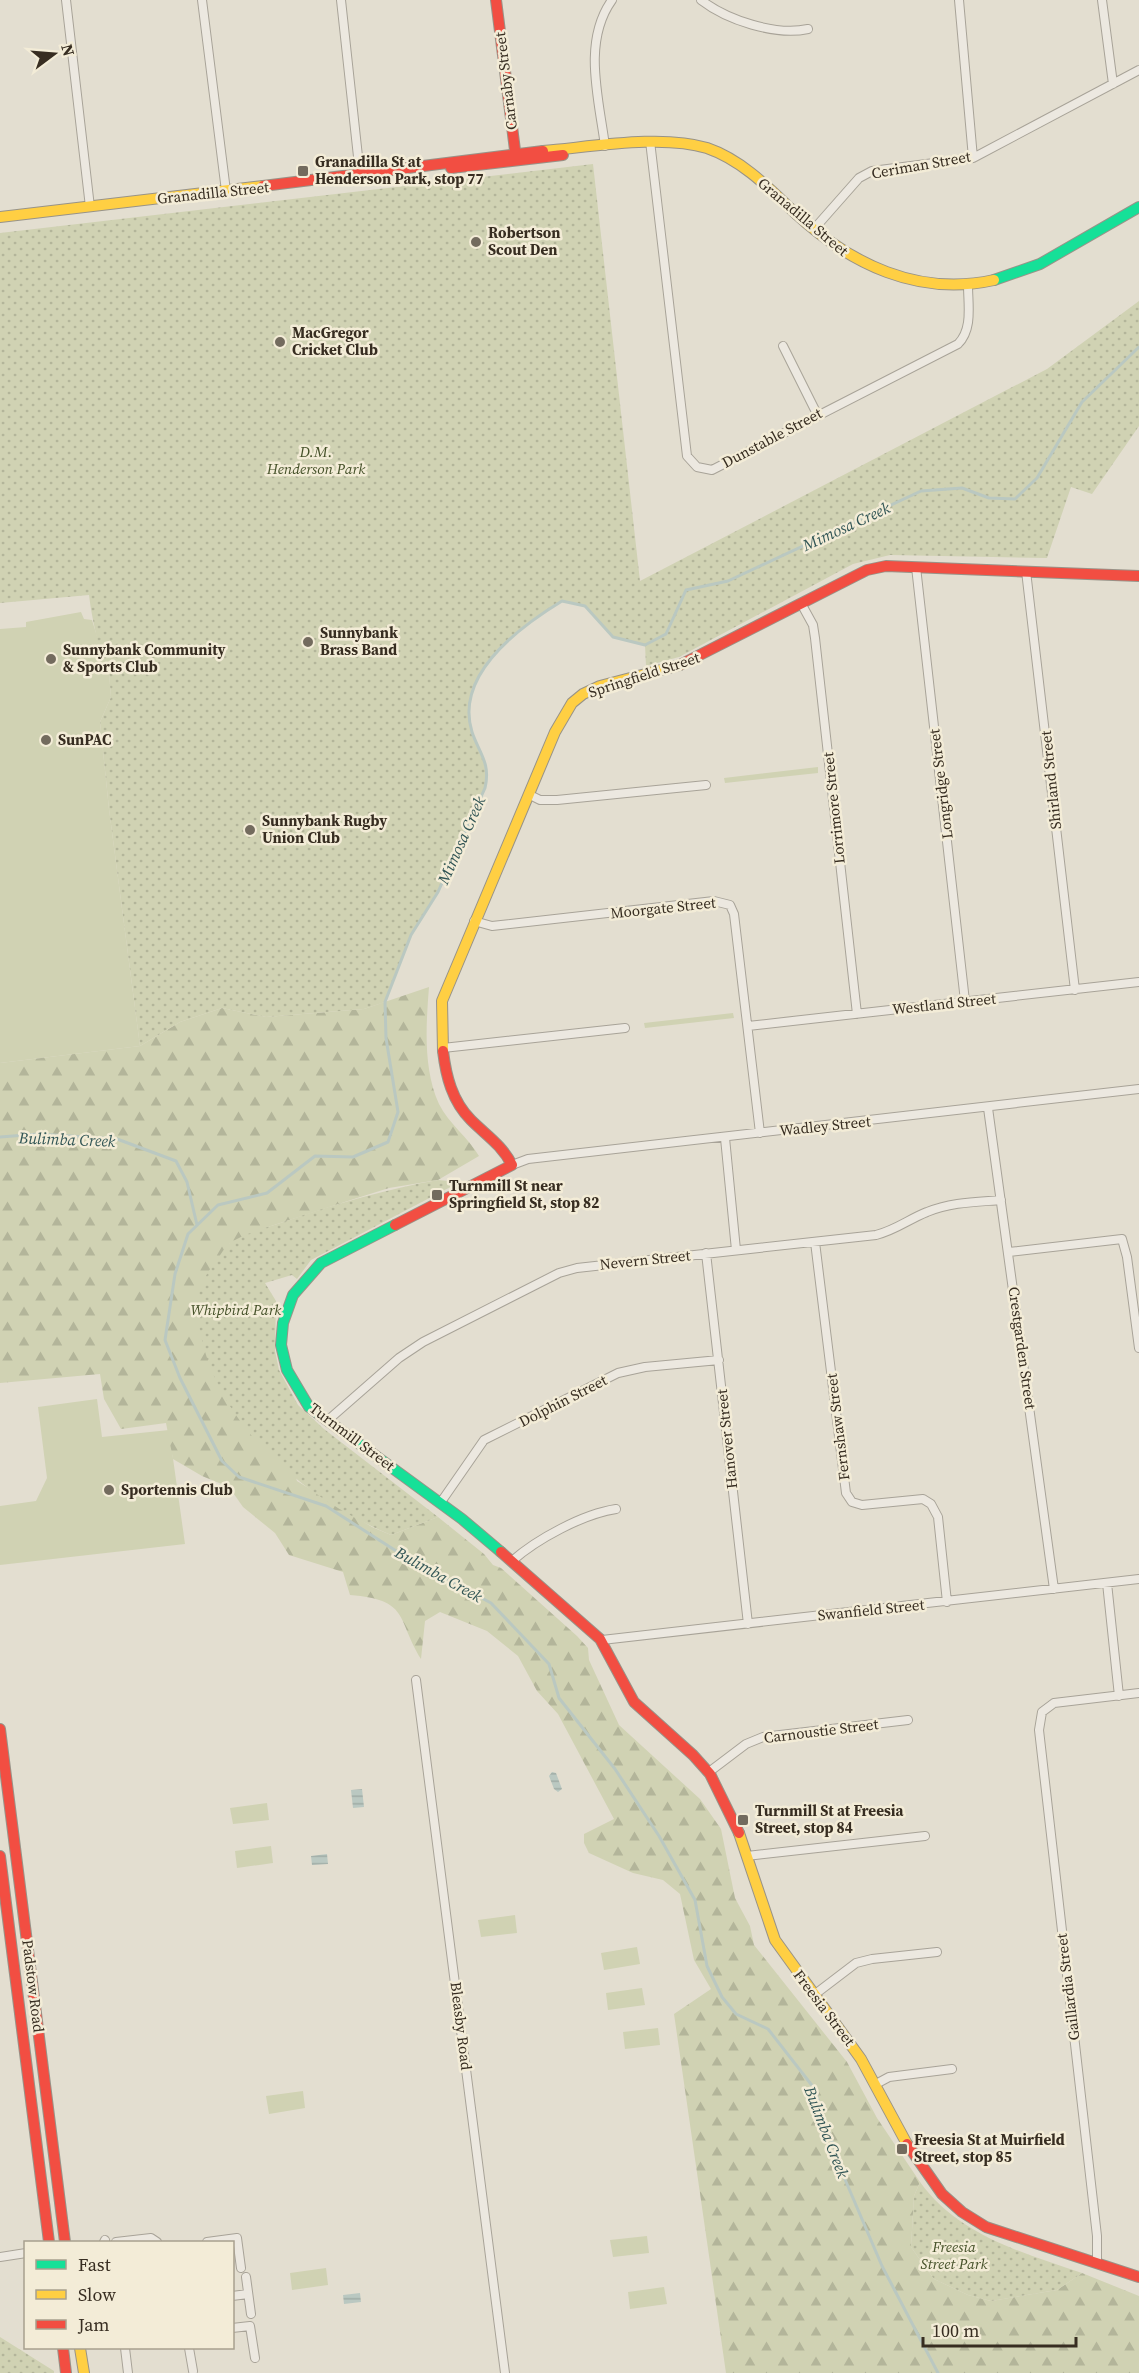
<svg xmlns="http://www.w3.org/2000/svg" width="1139" height="2373" viewBox="0 0 1139 2373" font-family="'Source Serif 4',serif">
<style>
.green{fill:#d0d2b3}
.forest{fill:url(#forest-firs)}
.park{fill:url(#park-dots)}
.water{fill:url(#water-rules)}
.lines{fill:none;stroke-linecap:round;stroke-linejoin:round}
.stream{stroke:#bac8c1;stroke-width:3}
.street-casing{stroke:#a8a398;stroke-width:10}
.fast-casing{stroke:#989388;stroke-width:12}
.slow-casing{stroke:#989388;stroke-width:12}
.jam-casing{stroke:#989388;stroke-width:12}
.street{stroke:#ece8e0;stroke-width:8}
.fast{stroke:#16e098;stroke-width:10}
.slow{stroke:#ffcf43;stroke-width:10}
.jam{stroke:#f24e42;stroke-width:10}
.poi-dot{fill:#736b5e;stroke:#f3ecd7;stroke-width:2}
.labels{text-anchor:middle;stroke-width:5;stroke-linejoin:round;paint-order:stroke}
.street-label{font-size:15px;fill:#372d21;stroke:#f3ecd7}
.poi-label{font-size:15px;font-weight:bold;fill:#372d21;stroke:#f3ecd7;text-anchor:start}
.park-label{font-size:15px;font-style:italic;fill:#455129;stroke:#f3ecd7}
.water-label{font-size:16px;font-style:italic;fill:#315555;stroke:#f3ecd7}
</style>
<defs>
<pattern id="forest-firs" width="22" height="20" patternUnits="userSpaceOnUse" patternTransform="scale(1.5)"><rect width="22" height="20" fill="#d0d2b3"/><path d="M5 1l3.5 6h-7zM16 11l3.5 6h-7z" fill="#b3b59a"/></pattern>
<pattern id="park-dots" width="8" height="8" patternUnits="userSpaceOnUse" patternTransform="scale(1.5)"><rect width="8" height="8" fill="#d0d2b3"/><path d="M2 2h.1M6 6h.1" fill="none" stroke="#b3b59a" stroke-width="1.8" stroke-linecap="round"/></pattern>
<pattern id="water-rules" width="6" height="5" patternUnits="userSpaceOnUse" patternTransform="scale(1.5)"><rect width="6" height="5" fill="#bac8c1"/><path d="M0 2.5h6" fill="none" stroke="#a0aca6"/></pattern>
</defs>
<rect width="100%" height="100%" fill="#e3ded0"/>
<path class="green" d="M81,612L84,619L92,620L100,646L104,673H109L111,697L100,722L109,809L140,1046L0,1063V629L26,627V622Z
M818,767V773L725,783L724,778Z
M733,1013L734,1018L645,1028L644,1023Z
M97,1399L102,1437L169,1430L185,1544L0,1565V1506L36,1501L47,1478L38,1407Z
M267,1803L269,1820L233,1824L230,1808Z
M271,1846L273,1863L237,1868L235,1851Z
M515,1915L517,1933L481,1937L478,1920Z
M637,1947L640,1964L604,1970L601,1953Z
M642,1988L645,2005L608,2010L606,1993Z
M658,2028L660,2045L625,2049L623,2032Z
M303,2091L305,2108L269,2114L266,2096Z
M647,2236L649,2253L613,2257L610,2240Z
M326,2268L328,2285L292,2290L290,2273Z
M664,2287L667,2304L630,2309L628,2292Z"/>
<path class="forest" d="M429,987C426,1025 423,1069 439,1104C449,1124 468,1137 479,1156L438,1180L389,1188L354,1199L268,1227L229,1244L297,1481L372,1527L391,1535L438,1517L484,1554L493,1565L501,1568L577,1636L588,1648L589,1660L619,1725L700,1799L721,1829L735,1898L750,1926L754,1945L847,2062L877,2118L920,2182L914,2196L911,2247L934,2279L968,2295L991,2301L1057,2290L1082,2273L1139,2296V2373H726L674,2014L711,1989L694,1960L680,1894L663,1880L633,1873L589,1853L584,1843V1834L614,1819L558,1714L537,1691L518,1656L487,1631L440,1612L425,1621L421,1659C396,1618 410,1600 350,1595L343,1572L289,1555L275,1533L243,1507L229,1487L202,1476L173,1459L166,1423L121,1429L104,1399L100,1374L0,1383V1063L140,1046L180,1022L222,1008L266,1017L364,1009Z"/>
<path class="park" d="M593,164L640,581L1047,369L1139,301V426L1092,494L1071,487L1047,558L890,555L853,564L679,657L646,666L645,645L613,637L585,606L562,601C521,626 454,675 472,732C479,753 491,763 485,788L438,892L411,935L385,1002L364,1009L266,1017L222,1008L180,1022L140,1046L109,809L100,722L111,697L109,673L104,674C100,647 92,622 89,595L0,603V233Z
M438,1180L460,1182L311,1260L297,1279L292,1275L265,1283L276,1301L275,1351L279,1370L298,1405L324,1429L438,1517L391,1535C301,1497 210,1420 198,1318C195,1293 203,1277 219,1257C222,1252 226,1246 230,1243C247,1232 270,1227 289,1220C339,1203 387,1189 438,1180Z
M920,2182C958,2235 1023,2253 1082,2273L1057,2290L991,2301L968,2295L934,2279L911,2247L914,2196Z
M0,2337L54,2371V2373H0Z"/>
<path class="water" d="M552,1772L556,1773L562,1789L558,1792L554,1789L549,1776Z
M362,1789L364,1807L353,1808L351,1790Z
M327,1854L328,1864L312,1865L311,1856Z
M360,2293L361,2302L344,2304L343,2295Z"/>
<g class="lines">
<path class="stream" d="M0,1137L39,1134L117,1139L176,1161L187,1182L197,1225
M938,2373L882,2266L844,2177L814,2088L768,2029L736,2014L722,1997L707,1966L695,1900L659,1836L615,1769L559,1698L549,1664L491,1603L404,1556L326,1506L239,1477L222,1461L180,1378L165,1340L175,1274L188,1234L218,1205L267,1193L315,1156L353,1157L388,1142L398,1112L386,1038L385,1002L411,935L438,892L485,788C491,763 479,753 472,732C454,674 521,626 562,601L585,606L613,637L645,645L666,634L686,590L728,581L921,491L962,488L989,498L1015,499L1037,478L1082,402L1139,347"/>
<g class="street-casing">
<path id="street" d="M66,0L90,207
M202,0L226,191
M341,0L360,175
M701,0C727,20 775,36 808,29
M959,0L973,158
M1102,0L1113,84
M650,141L687,456L697,467L712,470L958,344C973,329 968,305 968,285
M605,146C599,99 582,42 612,0
M814,229L859,178L872,171L973,158L1139,70
M783,346L817,414
M916,567L965,1001
M1026,571L1075,990
M802,605L813,625L815,638L857,1014
M530,795L540,800H557L706,785
M474,921L492,926L714,901L730,905L734,914L760,1133
M748,1026L1139,982
M443,1048L625,1028
M988,1108L1054,1589
M725,1138L736,1250
M512,1165L528,1159L1139,1089
M815,1242L846,1493L852,1502L862,1505L923,1499L931,1504L938,1517L947,1602
M1009,1252L1122,1239L1127,1257L1139,1348
M706,1253L748,1624
M327,1421L399,1358L423,1342L559,1273L577,1268L876,1235C896,1230 909,1219 927,1212C951,1202 976,1202 1001,1200
M441,1502L484,1440L618,1373L645,1367L719,1360
M512,1561C537,1539 583,1514 616,1509
M1107,1583L1119,1696
M602,1640L1139,1579
M416,1680L505,2373
M709,1772L746,1744L763,1737L908,1720
M747,1856L925,1836
M814,1995L856,1963L872,1959L937,1952
M876,2084L889,2077L952,2069
M104,2242L105,2240
M116,2242L151,2238L157,2242
M207,2242L237,2238L241,2268
M0,2257L26,2253
M1097,2263V2236L1039,1730L1042,1712L1054,1703L1139,1693
M246,2277L251,2314
M232,2296L248,2294
M232,2328L250,2326L255,2358
M125,2348L128,2373
M189,2348L193,2371"/>
</g>
<g class="fast-casing">
<path id="fast" d="M994,280L1040,264L1139,207
M395,1225L321,1263L293,1295L283,1323L281,1345L287,1370L309,1407L462,1519L501,1552"/>
</g>
<g class="slow-casing">
<path id="slow" d="M543,151C591,147 662,134 707,148C742,160 769,188 795,213C850,264 918,297 994,280
M0,217L263,186
M443,1051L442,1001L555,732L572,703L583,694L600,686L680,665
M739,1833L775,1940L861,2059L907,2144
M80,2348L84,2373"/>
</g>
<g class="jam-casing">
<path id="jam" d="M496,0L516,158
M451,168L563,155
M263,186L543,151
M680,665L867,570L886,566L1139,576
M395,1225L512,1165C502,1145 486,1135 471,1120C452,1101 446,1076 443,1051
M501,1552L600,1639L634,1702L693,1755L710,1774L739,1833
M0,1729L65,2242
M0,1856L49,2242
M907,2144L942,2194L962,2212L986,2227L1139,2277
M63,2348L66,2373"/>
</g>
<use href="#street" class="street"/>
<use href="#fast" class="fast"/>
<use href="#slow" class="slow"/>
<use href="#jam" class="jam"/>
</g>
<g class="poi-dot">
<rect x="297" y="165" width="12" height="12" rx="3"/>
<circle cx="476" cy="242" r="6"/>
<circle cx="280" cy="342" r="6"/>
<circle cx="308" cy="642" r="6"/>
<circle cx="51" cy="659" r="6"/>
<circle cx="46" cy="740" r="6"/>
<circle cx="250" cy="830" r="6"/>
<rect x="431" y="1189" width="12" height="12" rx="3"/>
<circle cx="109" cy="1490" r="6"/>
<rect x="737" y="1814" width="12" height="12" rx="3"/>
<rect x="896" y="2143" width="12" height="12" rx="3"/>
</g>
<g class="labels">
<g class="street-label">
<text transform="translate(506 81) rotate(-97)" y="5">Carnaby Street</text>
<text transform="translate(921 165) rotate(-10)" y="5">Ceriman Street</text>
<text transform="translate(213 193) rotate(-6)" y="5">Granadilla Street</text>
<text transform="translate(803 217) rotate(40)" y="5">Granadilla Street</text>
<text transform="translate(772 438) rotate(-28)" y="5">Dunstable Street</text>
<text transform="translate(644 675) rotate(-18)" y="5">Springfield Street</text>
<text transform="translate(1051 780) rotate(-96)" y="5">Shirland Street</text>
<text transform="translate(941 784) rotate(-97)" y="5">Longridge Street</text>
<text transform="translate(834 808) rotate(-96)" y="5">Lorrimore Street</text>
<text transform="translate(663 908) rotate(-6)" y="5">Moorgate Street</text>
<text transform="translate(944 1004) rotate(-6)" y="5">Westland Street</text>
<text transform="translate(825 1126) rotate(-6)" y="5">Wadley Street</text>
<text transform="translate(645 1260) rotate(-6)" y="5">Nevern Street</text>
<text transform="translate(1022 1348) rotate(82)" y="5">Crestgarden Street</text>
<text transform="translate(563 1401) rotate(-27)" y="5">Dolphin Street</text>
<text transform="translate(838 1427) rotate(-97)" y="5">Fernshaw Street</text>
<text transform="translate(352 1437) rotate(37)" y="5">Turnmill Street</text>
<text transform="translate(727 1439) rotate(-96)" y="5">Hanover Street</text>
<text transform="translate(871 1610) rotate(-6)" y="5">Swanfield Street</text>
<text transform="translate(821 1731) rotate(-7)" y="5">Carnoustie Street</text>
<text transform="translate(33 1986) rotate(83)" y="5">Padstow Road</text>
<text transform="translate(1068 1987) rotate(-97)" y="5">Gaillardia Street</text>
<text transform="translate(824 2008) rotate(53)" y="5">Freesia Street</text>
<text transform="translate(461 2026) rotate(83)" y="5">Bleasby Road</text>
</g>
<g class="poi-label">
<text x="315" y="167">Granadilla St at<tspan x="315" dy="17">Henderson Park, stop 77</tspan></text>
<text x="488" y="238">Robertson<tspan x="488" dy="17">Scout Den</tspan></text>
<text x="292" y="338">MacGregor<tspan x="292" dy="17">Cricket Club</tspan></text>
<text x="320" y="638">Sunnybank<tspan x="320" dy="17">Brass Band</tspan></text>
<text x="63" y="655">Sunnybank Community<tspan x="63" dy="17">&amp; Sports Club</tspan></text>
<text x="58" y="745">SunPAC</text>
<text x="262" y="826">Sunnybank Rugby<tspan x="262" dy="17">Union Club</tspan></text>
<text x="449" y="1191">Turnmill St near<tspan x="449" dy="17">Springfield St, stop 82</tspan></text>
<text x="121" y="1495">Sportennis Club</text>
<text x="755" y="1816">Turnmill St at Freesia<tspan x="755" dy="17">Street, stop 84</tspan></text>
<text x="914" y="2145">Freesia St at Muirfield<tspan x="914" dy="17">Street, stop 85</tspan></text>
</g>
<g class="park-label">
<text x="316" y="457">D.M.<tspan x="316" dy="17">Henderson Park</tspan></text>
<text x="236" y="1315">Whipbird Park</text>
<text x="954" y="2252">Freesia<tspan x="954" dy="17">Street Park</tspan></text>
</g>
<g class="water-label">
<text transform="translate(846 526) rotate(-25)" y="6">Mimosa Creek</text>
<text transform="translate(461 840) rotate(-66)" y="6">Mimosa Creek</text>
<text transform="translate(67 1139) rotate(2)" y="6">Bulimba Creek</text>
<text transform="translate(439 1574) rotate(29)" y="6">Bulimba Creek</text>
<text transform="translate(827 2132) rotate(69)" y="6">Bulimba Creek</text>
</g>
</g>
<rect x="24" y="2241" width="210" height="108" fill="#f3ecd7" stroke="#a8a08e" stroke-width="1.5"/>
<rect x="36" y="2260" width="30" height="9" fill="#16e098" stroke="#a8a08e" stroke-width="1.5"/>
<text x="78" y="2271" font-size="18" fill="#372d21">Fast</text>
<rect x="36" y="2290" width="30" height="9" fill="#ffcf43" stroke="#a8a08e" stroke-width="1.5"/>
<text x="78" y="2301" font-size="18" fill="#372d21">Slow</text>
<rect x="36" y="2320" width="30" height="9" fill="#f24e42" stroke="#a8a08e" stroke-width="1.5"/>
<text x="78" y="2331" font-size="18" fill="#372d21">Jam</text>
<g transform="translate(54 54) rotate(74)" stroke="#f3ecd7" stroke-width="4.5" paint-order="stroke">
<path d="M0-4.5L10 22L0 15L-10 22Z" fill="#372d21"/>
<text y="-9" font-size="16" font-weight="bold" text-anchor="middle" fill="#372d21">N</text>
</g>
<path d="M923 2337v9h153v-9" fill="none" stroke="#372d21" stroke-width="3"/>
<text x="932" y="2337" font-size="18" fill="#372d21" stroke="#f3ecd7" stroke-width="4.5" paint-order="stroke">100 m</text>
</svg>
